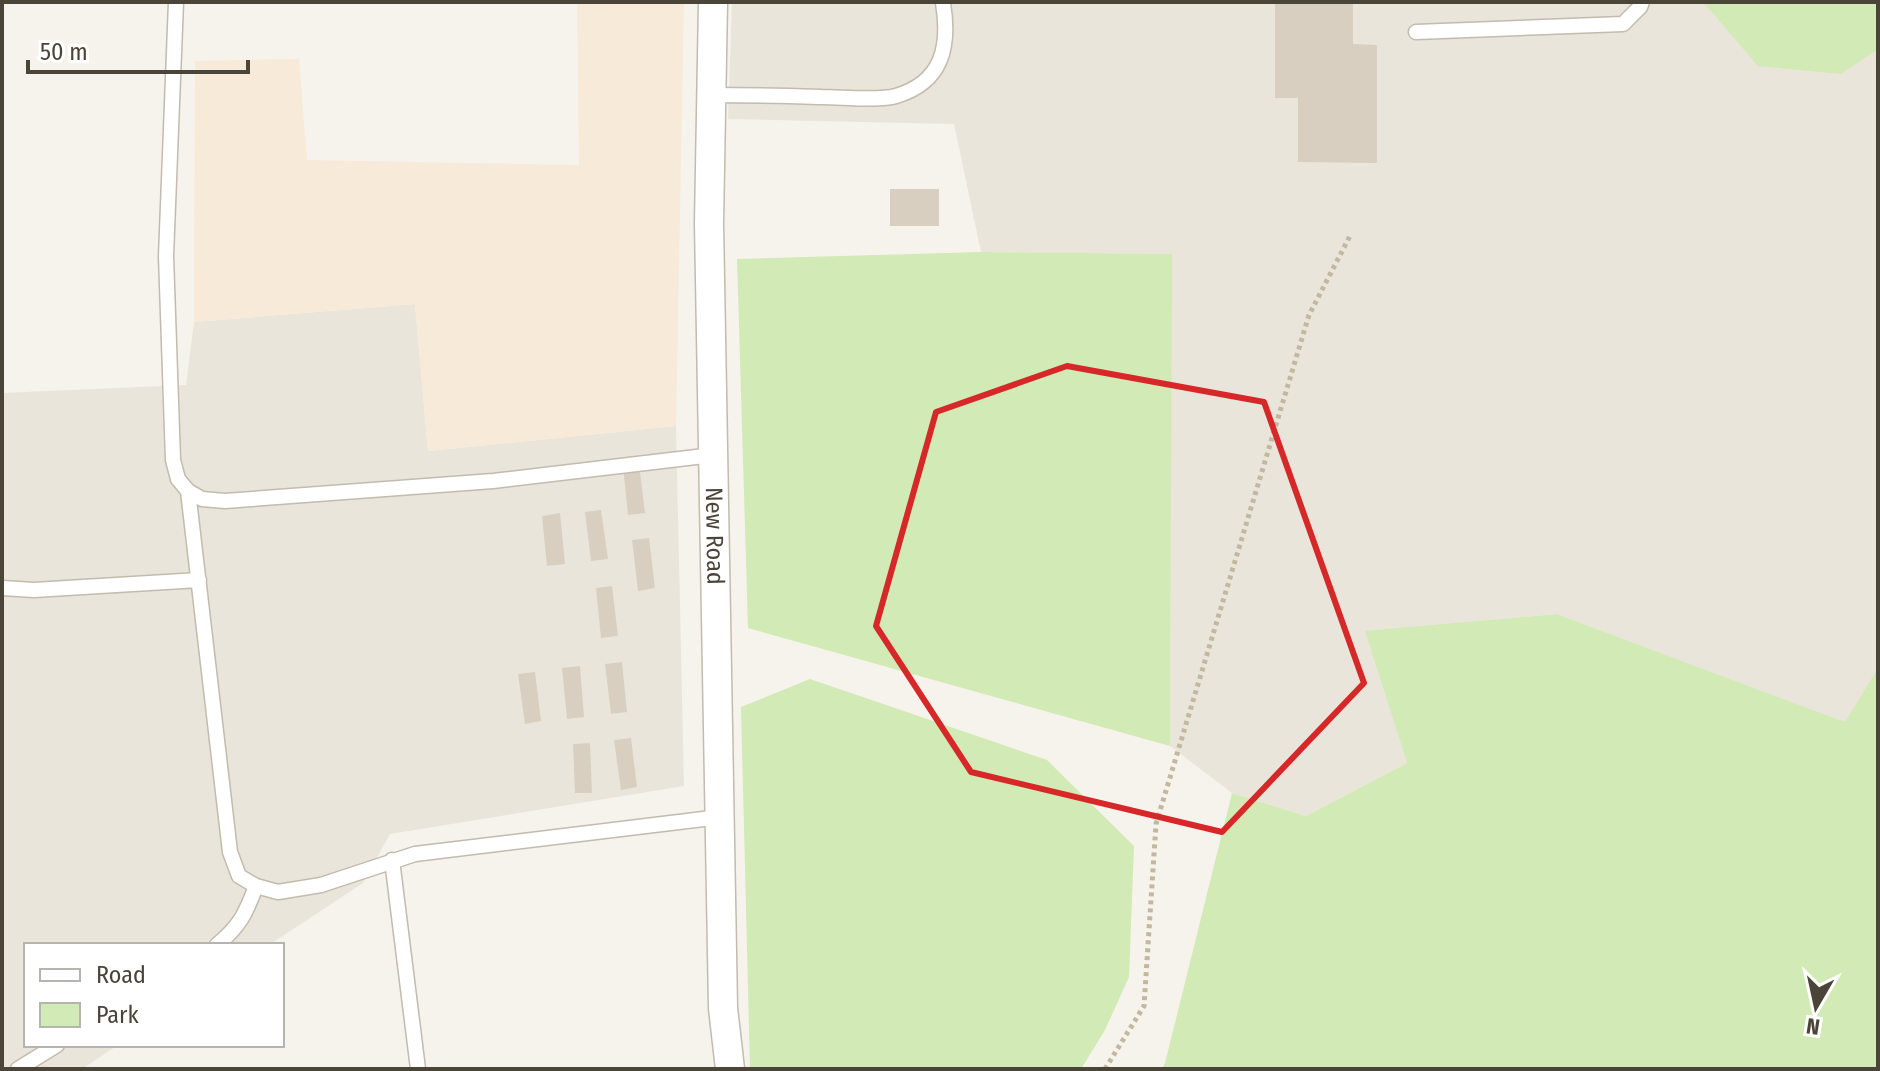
<svg xmlns="http://www.w3.org/2000/svg" width="1880" height="1071" viewBox="0 0 1880 1071" font-family="'Fira Sans Condensed',sans-serif">
<style>
.residential{fill:#eae5da}
.commercial{fill:#f7ead8}
.green{fill:#d2eab5}
.building{fill:#d8cfc1}
.lines{fill:none;stroke-linecap:round;stroke-linejoin:round}
.lane-casing{stroke:#c2bbae;stroke-width:17}
.street-casing{stroke:#c2bbae;stroke-width:31}
.path{stroke:#c4b79f;stroke-width:5;stroke-dasharray:4 4;stroke-linecap:butt}
.lane{stroke:#fff;stroke-width:14}
.street{stroke:#fff;stroke-width:28}
.marked{fill:none;stroke:#d62828;stroke-width:6;stroke-linejoin:round}
.labels{text-anchor:middle;stroke-width:8;stroke-linejoin:round;paint-order:stroke}
.street-label{font-size:24px;fill:#4b4439;stroke:#fff}
</style>
<rect width="100%" height="100%" fill="#f6f3ec"/>
<path class="residential" d="M732,2H1878V668L1846,723L1557,614L1366,632L1407,763L1306,816L1232,793L1170,746L1171,254L981,252L954,124L728,119Z
M415,304L428,451L676,426L684,786L390,834L363,883L269,945H26V1045H118L82,1069H2V393L186,385L194,322Z"/>
<path class="commercial" d="M577,2H684L676,426L428,451L415,304L194,322L195,61L299,59L307,160L579,165Z"/>
<path class="green" d="M1703,2H1878V49L1841,74L1758,66Z
M981,252L1172,254L1170,746L748,628L737,259Z
M1557,614L1845,722L1878,668V1069H1162L1165,1063L1232,793L1306,816L1407,763L1365,631Z
M810,679L1047,760L1134,846L1129,977L1105,1030L1081,1069H750L741,707Z"/>
<path class="building" d="M1275,2H1353V44L1377,45V163L1298,162V98H1275Z
M890,189H939V226H890Z
M639,464L645,513L628,515L623,466Z
M601,510L608,559L591,561L585,512Z
M560,513L565,564L547,566L542,516Z
M649,538L655,588L638,591L632,540Z
M612,586L618,636L601,638L596,588Z
M622,662L627,712L611,714L605,664Z
M580,666L584,717L567,719L562,668Z
M535,672L541,721L525,724L518,674Z
M631,738L637,787L621,790L614,740Z
M590,743L592,793H575L573,744Z"/>
<g class="lines">
<g class="lane-casing">
<path id="lane" d="M176,2L166,256L173,460L178,479L188,491L202,499L225,501L493,481L713,455
M1416,32L1623,24L1640,7L1642,2
M712,95C749,95 785,96 822,97C842,97 878,101 896,96C943,82 950,46 943,3
M188,491L230,852L239,876L256,886L278,892L321,885L415,854L720,817
M2,588L34,590L199,580
M392,860L418,1069
M217,945C240,926 246,913 256,886
M18,1069L57,1045"/>
</g>
<g class="street-casing">
<g id="street">
<path id="s1" d="M713,2L709,223L723,1008L730,1069"/>
</g>
</g>
<path class="path" d="M1105,1069L1144,1006L1156,824L1309,315L1351,234"/>
<use href="#lane" class="lane"/>
<use href="#street" class="street"/>
</g>
<path class="marked" d="M1067,366L1264,402L1364,683L1222,832L971,772L876,626L936,412Z"/>
<g class="labels">
<g class="street-label">
<text dy="8" stroke="none"><textPath href="#s1" startOffset="534">New Road</textPath></text>
</g>
</g>
<rect width="1880" height="1071" fill="none" stroke="#4b4439" stroke-width="8"/>
<rect x="24" y="943" width="260" height="104" fill="#ffffff" stroke="#b7b4b0" stroke-width="2"/>
<rect x="40" y="969" width="40" height="12" fill="#ffffff" stroke="#b7b4b0" stroke-width="2"/>
<text x="96" y="983" font-size="24" fill="#4b4439">Road</text>
<rect x="40" y="1003" width="40" height="24" fill="#d2eab5" stroke="#b7b4b0" stroke-width="2"/>
<text x="96" y="1023" font-size="24" fill="#4b4439">Park</text>
<g transform="translate(1816 1007) rotate(189)" stroke="#ffffff" stroke-width="6" paint-order="stroke">
<path d="M0-6L14 30L0 20L-14 30Z" fill="#4b4439"/>
<text y="-12" font-size="22" font-weight="bold" text-anchor="middle" fill="#4b4439">N</text>
</g>
<path d="M28 60v12h220v-12" fill="none" stroke="#4b4439" stroke-width="4"/>
<text x="40" y="60" font-size="24" fill="#4b4439" stroke="#ffffff" stroke-width="6" paint-order="stroke">50 m</text>
</svg>
